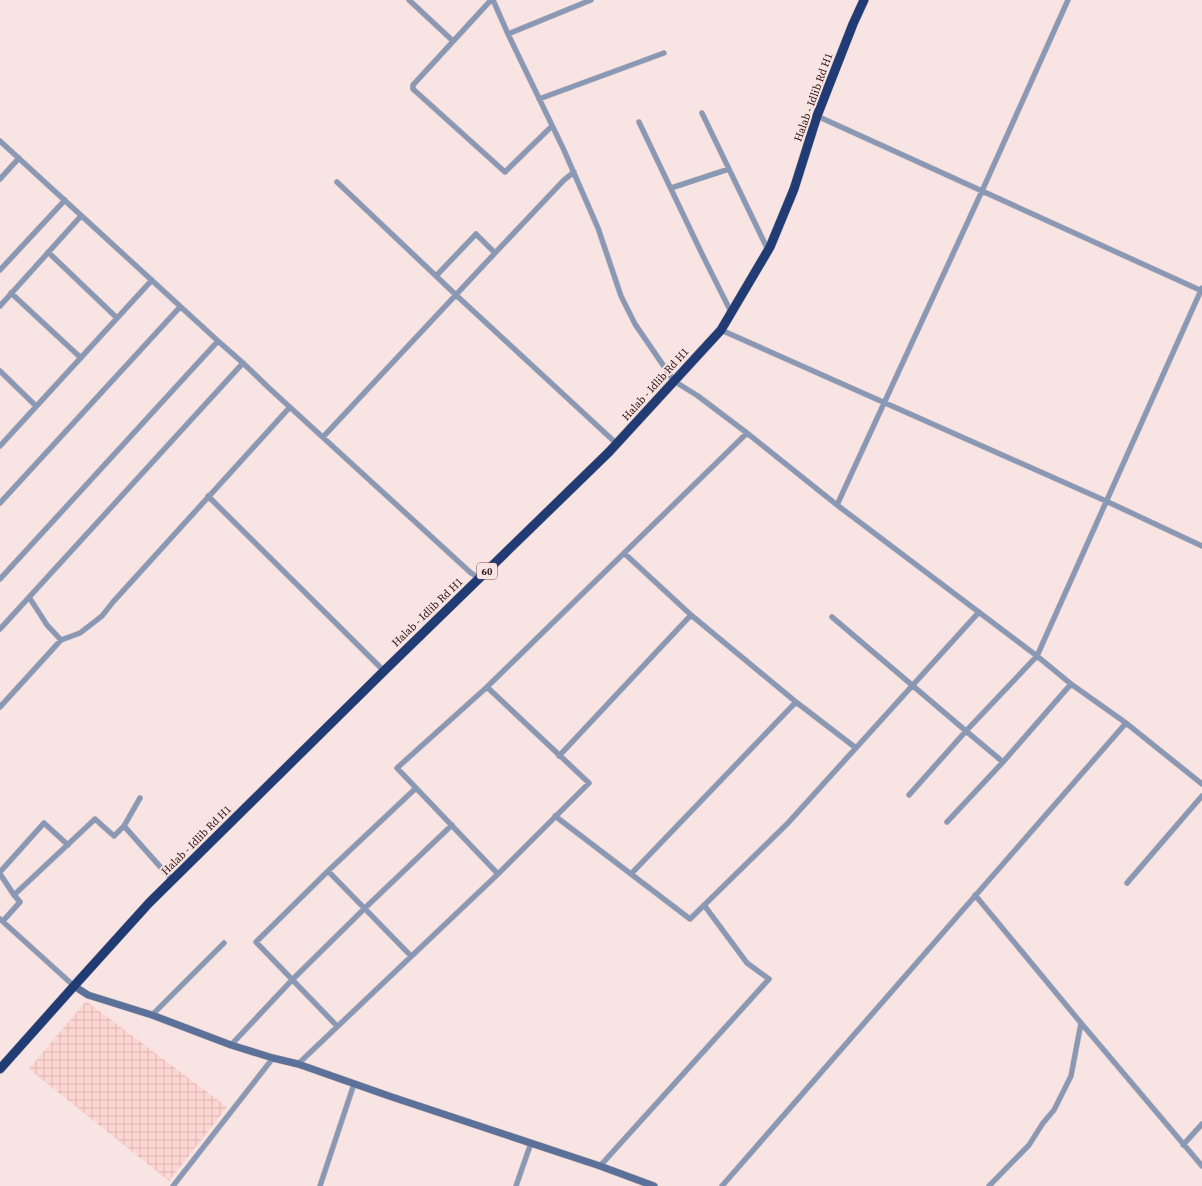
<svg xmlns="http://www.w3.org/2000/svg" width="1202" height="1186" viewBox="0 0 1202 1186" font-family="'Source Serif 4',serif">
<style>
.industrial{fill:url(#industrial-grid)}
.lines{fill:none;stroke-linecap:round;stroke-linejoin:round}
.street-casing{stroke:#d3bebd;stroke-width:6}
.secondary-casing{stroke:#d3bebd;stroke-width:8}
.highway-casing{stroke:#d3bebd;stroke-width:10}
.street{stroke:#8998b5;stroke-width:5}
.secondary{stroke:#5b719a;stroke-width:7}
.highway{stroke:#213c74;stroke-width:9}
.labels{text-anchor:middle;stroke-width:4;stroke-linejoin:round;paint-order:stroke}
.shield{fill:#f7e4e3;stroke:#6c5150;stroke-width:1}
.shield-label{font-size:10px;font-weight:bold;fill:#311211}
.street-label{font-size:11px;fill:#311211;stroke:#f7e4e3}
</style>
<defs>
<pattern id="industrial-grid" width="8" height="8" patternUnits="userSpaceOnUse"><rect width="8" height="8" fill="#fdd6d3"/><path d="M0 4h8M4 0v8" fill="none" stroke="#d9b7b4"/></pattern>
</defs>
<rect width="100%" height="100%" fill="#f7e4e3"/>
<path class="industrial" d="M86,1001L227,1107L169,1181L29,1069Z"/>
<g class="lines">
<g class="street-casing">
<path id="street" d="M409,0L453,41
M491,0L413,85V89L505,172L552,126
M493,0L508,34L563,148L598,228L621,296L635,324L674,381L698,396L747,433L837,505L1037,656L1071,684L1126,723L1202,784
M508,34L591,0
M539,99L664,53
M702,113L768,250
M817,116L1202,291
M639,122L703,256L731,312
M0,141L218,341L243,363L269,388L471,573L479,578
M0,179L19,158
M337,182L456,295L617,444
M671,188L729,169
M48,252L117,318
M0,270L65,200
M436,276L476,234L495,253L564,180L574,172
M11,293L81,358
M0,306L81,216
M721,330L1106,501L1202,546
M0,371L36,406
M323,437L495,253
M0,446L152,280
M208,496L384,671
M0,503L180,307
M837,505L982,191L1068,0
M624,553L691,615L796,702L631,874
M0,579L218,341
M29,597L47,625L61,640
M832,617L966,731L1003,762
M0,629L243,363
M796,702L856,748
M0,707L61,640L80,633L102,616L113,602L290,407
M559,756L691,615
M909,795L966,731L1037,656L1202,288
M555,816L690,919L788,823L979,612
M947,822L1003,762L1071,684
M124,826L172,880
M328,871L411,956
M0,872L44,823L68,845
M0,874L14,895
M498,874L397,768L487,687L747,433
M1127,883L1202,796
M975,895L1081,1023L1202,1166
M0,919L74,986
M3,921L20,902L14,895L95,819L114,836L124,826L140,798
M152,1015L224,943
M337,1026L256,942L328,871L416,788
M231,1045L292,980L364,909L452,825
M298,1064L498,874L589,783L487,687
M1183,1145L1202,1124
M600,1166L769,979L747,963L704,905
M173,1186L273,1058
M320,1186L354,1084
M516,1186L531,1143
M722,1186L1126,723
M989,1186L1029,1145L1043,1123L1054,1110L1071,1076L1081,1023"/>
</g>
<g class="secondary-casing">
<path id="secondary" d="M74,986L88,995L152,1015L231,1045L273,1058L298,1064L389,1096L600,1166L654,1186"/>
</g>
<g class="highway-casing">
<path id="highway" d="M0,1069L74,986L149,903L384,671L609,452L721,330L770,247L794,189L817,116L853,24L864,0"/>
</g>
<use href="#street" class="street"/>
<use href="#secondary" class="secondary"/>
<use href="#highway" class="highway"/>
</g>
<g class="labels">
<rect class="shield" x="477" y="563" width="20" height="16" rx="3"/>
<g class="shield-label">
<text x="487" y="575">60</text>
</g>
<g class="street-label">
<text transform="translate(813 97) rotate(-70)" y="4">Halab - Idlib Rd H1</text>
<text transform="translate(655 384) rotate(-48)" y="4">Halab - Idlib Rd H1</text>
<text transform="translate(427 612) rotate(-44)" y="4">Halab - Idlib Rd H1</text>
<text transform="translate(196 840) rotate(-45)" y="4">Halab - Idlib Rd H1</text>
</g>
</g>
</svg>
